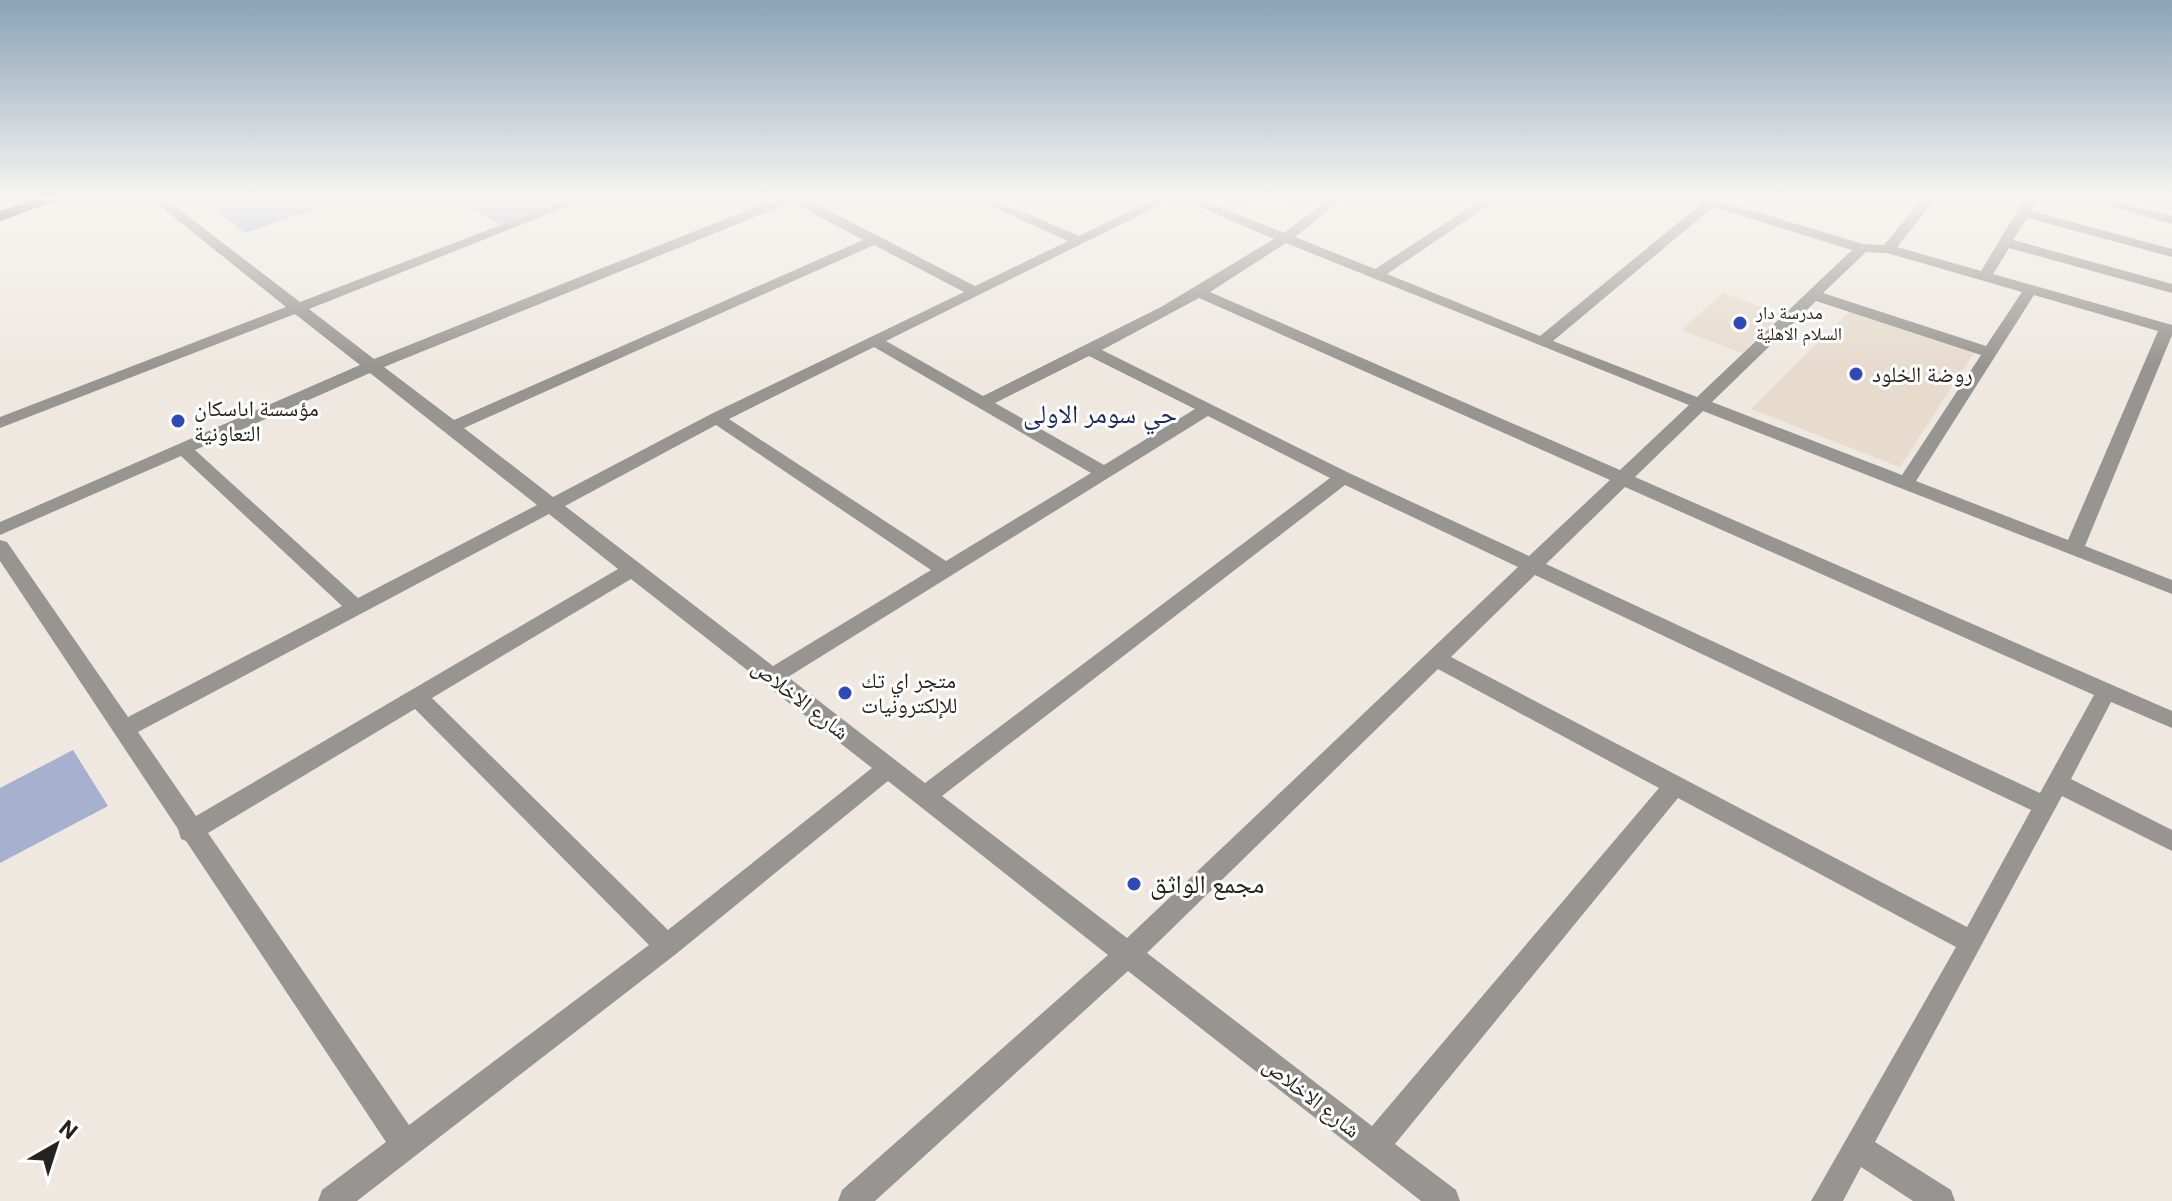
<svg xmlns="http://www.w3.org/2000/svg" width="2172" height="1201" viewBox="0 0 2172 1201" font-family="Roboto,'Noto Naskh Arabic',sans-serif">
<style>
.built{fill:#e6dbcd}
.building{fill:#a5b1ce}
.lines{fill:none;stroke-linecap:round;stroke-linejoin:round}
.minor{fill:#979592;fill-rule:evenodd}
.highway{fill:#3e3a34;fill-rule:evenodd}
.poi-dot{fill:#2f49ba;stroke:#fff;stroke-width:3}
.labels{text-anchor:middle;stroke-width:6;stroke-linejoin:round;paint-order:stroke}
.far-poi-label{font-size:18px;fill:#252320;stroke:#fff;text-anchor:start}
.poi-label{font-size:22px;fill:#252320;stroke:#fff;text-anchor:start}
.street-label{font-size:22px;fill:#252320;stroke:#fff}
.quarter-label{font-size:26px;fill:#18275e;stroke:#fff}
.near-poi-label{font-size:26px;fill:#252320;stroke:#fff;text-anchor:start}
</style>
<rect width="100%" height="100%" fill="#eee8e0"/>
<path class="built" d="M1226,198H1308L1274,218Z
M1723,293L1781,314L1742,353L1681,330Z
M1852,309L1975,351L1900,467L1751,409Z"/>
<path class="building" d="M200,198H343V199L245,233Z
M456,198H569L500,225Z
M73,750L108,806L0,863V788Z"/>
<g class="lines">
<path class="minor" d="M150,198H164L300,302L571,198H589L309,309L374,359L778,198H804L975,286L1068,241L973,198H991L1079,236L1157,198H1174L886,341L983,396L1161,307L1274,239L1180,198H1198L1284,233L1330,198H1344L1295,237L1375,269L1484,198H1499L1387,274L1540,336L1701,204L1689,198H1710L1863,244L1884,245L1923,198H1936L1897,247L1981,271L2025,198H2038L2031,211L2172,249V257L2027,218L2013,240L2172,284V293L2009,248L1993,274L2172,325V335L2085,546L2172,580V594L1703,411L1635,477L2172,711V728L2111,702L2071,779L2172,830V851L2062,796L1875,1142L1951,1190L1955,1201H1913L1861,1167L1843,1201H1811L1956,947L1678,798L1395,1144L1456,1190L1460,1201H1421L1128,971L875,1201H838L842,1190L1108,955L888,781L676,954L357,1201H318L322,1190L386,1142L186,841L181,839L178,829L0,561V540L7,542L128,717L342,606L181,456L0,535V522L360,365L295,314L0,428V417L286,307ZM792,202L863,240L454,420L384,367ZM1713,207L1852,250L1697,397L1553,341ZM1286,243L1689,405L1620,470L1210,292ZM874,245L964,292L711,414L553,497L464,428ZM1866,252L1887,253L2022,292L1986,346L1823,293ZM2034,295L2158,331L2068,540L1916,481ZM1199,298L1610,480L1529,556L1349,473L1102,350ZM1816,301L1981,355L1902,475L1712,402ZM874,347L1091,473L946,561L729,419ZM1089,356L1195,409L1104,465L995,403ZM370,373L537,505L358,598L195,450ZM1208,416L1330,478L925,783L788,677ZM716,425L931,570L773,666L565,506ZM1345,485L1518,567L1127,938L942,796ZM1625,487L2094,695L2040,793L1546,564ZM549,514L618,569L196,816L138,732ZM1535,575L2031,810L1967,927L1451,657ZM631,579L872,768L668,930L432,698ZM1438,669L1659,788L1372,1126L1147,953ZM415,709L649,945L409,1125L208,833Z
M2083,198H2105L2172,216V224Z"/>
<path class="highway" d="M39,198H64L0,221V211Z"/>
</g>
<linearGradient id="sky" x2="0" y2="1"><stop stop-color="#8aa3b8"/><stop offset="0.54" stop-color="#f7f5f1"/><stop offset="1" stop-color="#f7f5f1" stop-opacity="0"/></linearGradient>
<rect width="2172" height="366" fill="url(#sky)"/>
<g class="poi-dot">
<circle cx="1740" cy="323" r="8"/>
<circle cx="1856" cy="374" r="8"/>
<circle cx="178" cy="421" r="8"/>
<circle cx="845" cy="693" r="8"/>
<circle cx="1134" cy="884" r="8"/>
</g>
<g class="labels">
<g class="far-poi-label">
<text x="1756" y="319">مدرسة دار<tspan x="1756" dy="21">السلام الاهلية</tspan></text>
</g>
<g class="poi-label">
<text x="1872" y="382">روضة الخلود</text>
<text x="194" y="416">مؤسسة اىاسكان<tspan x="194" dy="25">التعاونية</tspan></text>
<text x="861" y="688">متجر اي تك<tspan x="861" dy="25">للإلكترونيات</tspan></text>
</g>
<g class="street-label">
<text transform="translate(801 699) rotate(38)" y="8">شارع الاخلاص</text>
<text transform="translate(1312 1097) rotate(38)" y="8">شارع الاخلاص</text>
</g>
<g class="quarter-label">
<text x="1100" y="423">حي سومر الاولى</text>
</g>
<g class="near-poi-label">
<text x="1150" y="893">مجمع الواثق</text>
</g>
</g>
<g transform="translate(56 1145) rotate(39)" stroke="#ffffff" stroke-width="6" paint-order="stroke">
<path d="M0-6L14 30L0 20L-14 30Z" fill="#252320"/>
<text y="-12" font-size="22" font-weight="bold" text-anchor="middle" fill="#252320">N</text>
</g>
</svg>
